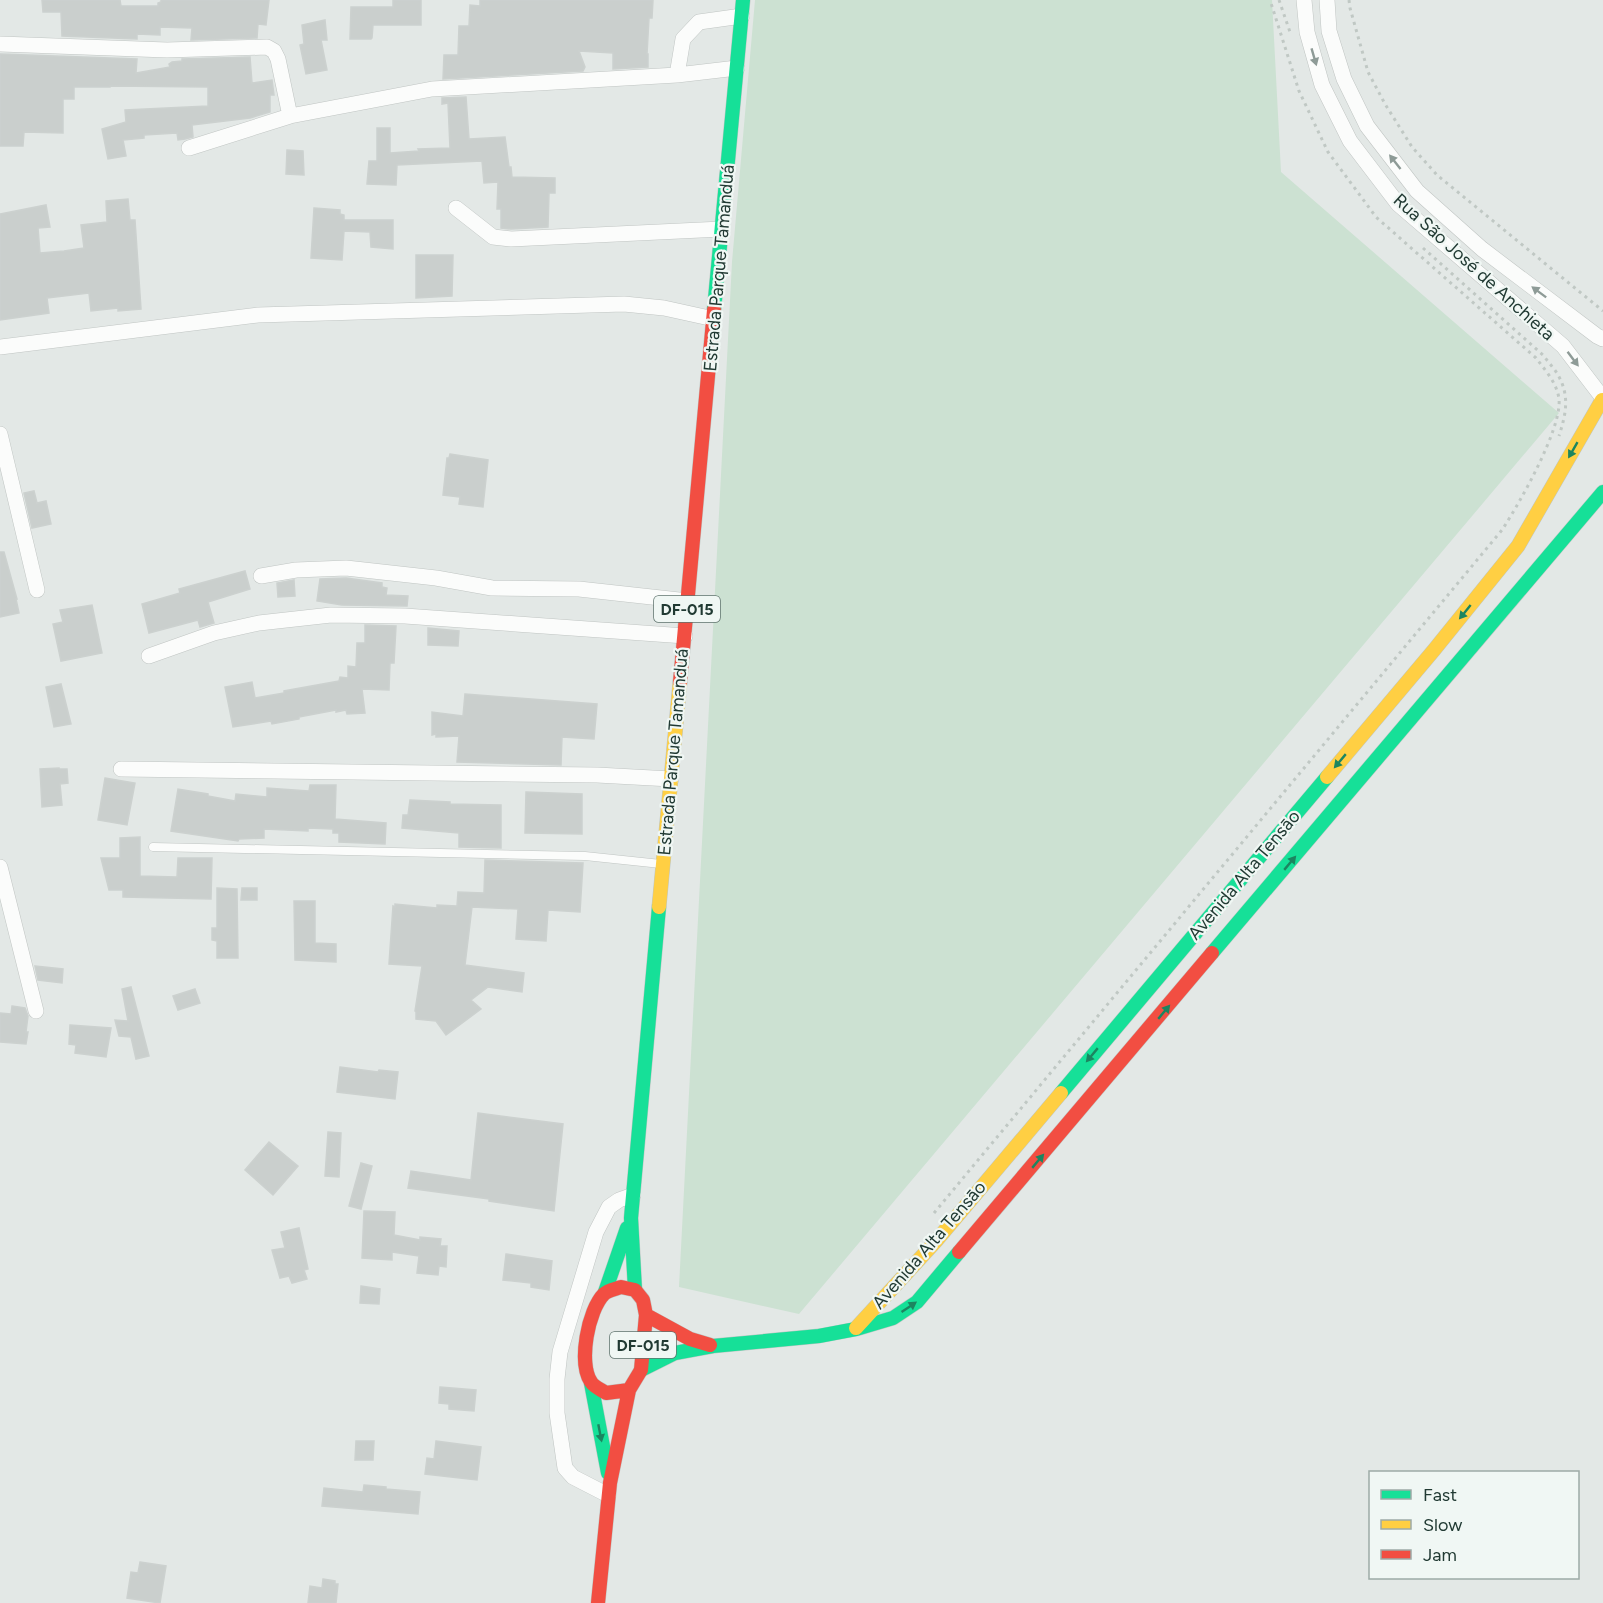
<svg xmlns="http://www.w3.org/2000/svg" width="1603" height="1603" viewBox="0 0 1603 1603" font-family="Figtree,sans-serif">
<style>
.green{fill:#cce1d2}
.building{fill:#cacfcd;stroke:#ccd1cf;stroke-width:1.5}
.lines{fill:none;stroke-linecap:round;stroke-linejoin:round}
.lane-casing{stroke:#c0c5c3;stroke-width:9}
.street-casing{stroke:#c0c5c3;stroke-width:16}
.fast-casing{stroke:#bec6c3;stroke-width:15}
.slow-casing{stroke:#bec6c3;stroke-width:15}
.jam-casing{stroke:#bec6c3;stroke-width:15}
.path{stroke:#c0c8c4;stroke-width:3;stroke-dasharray:3 4.5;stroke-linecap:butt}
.lane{stroke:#fbfcfb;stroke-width:8}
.street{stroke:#fbfcfb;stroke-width:15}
.fast{stroke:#16e098;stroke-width:14}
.slow{stroke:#ffcf43;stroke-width:14}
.jam{stroke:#f24e42;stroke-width:14}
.oneway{fill:#8e9b97}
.oneway2{fill:#1c8560}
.labels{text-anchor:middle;stroke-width:4.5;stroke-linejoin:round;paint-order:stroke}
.shield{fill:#f0f7f4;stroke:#5f736d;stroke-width:1.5}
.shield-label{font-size:16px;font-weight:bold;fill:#213a33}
.street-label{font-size:18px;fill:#213a33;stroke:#f0f7f4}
</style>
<rect width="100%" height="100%" fill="#e3e8e6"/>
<path class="green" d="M755,0H1272L1281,172L1559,413L799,1314L679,1287L732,262Z"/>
<path class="building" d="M42,0H120L121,6H158V3L161,2V0H269L266,25L258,24L257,38L191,40L192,28L160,27V35L137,34V39L62,36L61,12H43Z
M393,0H421V25H373L372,38L371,39H350L351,7H393Z
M480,0H653L652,18H649L647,54H648V67L613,69V53L579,51L585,67L583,71L443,79L444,55H458L459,26H469L470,5L480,6Z
M325,20L327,40H321L327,70L306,74L300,45L304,44L302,25Z
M0,54L137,59L136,73L170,67L169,64L172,62L182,61V59L250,57L252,83L272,80L274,95H270V112L250,118L192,125L193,137L185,139L178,140L177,133L144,135V138L123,140L126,156L108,159L102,129L126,122L125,110L208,106V87L110,86V87H74V99H63V133L24,132L23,146H0Z
M466,97L469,139L505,137L509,167H511L512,177L555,178V193H549L548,227L511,229L501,228V209H497L498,182L484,183L482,161L397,165L396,185L367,184L369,161H377V128H390V153L419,151L418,149L450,148L448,103L442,104V98Z
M287,150L303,151L304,175L286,174Z
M128,199L130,220H135L141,309L118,311V308L91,311L89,293L47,298L49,313L0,320V214L46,205L50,227L38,228L40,253L64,251L84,248L81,225L107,222L106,201Z
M314,208L340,210V214L344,215V220H393V249L371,247L370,232L344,231L342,260L311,258Z
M416,255H453L452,296L416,298Z
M450,454L488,460L483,507L459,504L460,497L443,495L447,458H449Z
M34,491L37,503L46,501L51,524L32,528L24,493Z
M0,552H4L17,599H16L19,613L0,617Z
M245,571L250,589L208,602L214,623L200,627L198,620L149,633L142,604L180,593L179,589Z
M346,578L382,583V587L387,588L386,595L408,596L407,606L342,605L317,601L320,579Z
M294,580L295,596L278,597L277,583Z
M92,605L102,653L61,661L53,624L63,622L60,610Z
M365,625L396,626L394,663H390L389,690L362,689L365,713L347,714L346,710L336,712V710L299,717V719L272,724L271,721L233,727L225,687L252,682L255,698L284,693V691L339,681L340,677L348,678V666L356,667L357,643H365Z
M428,628L459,631L458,646L428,645Z
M61,684L71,724L54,727L46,687Z
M465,694L597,704L594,739L562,737L561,765L457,762L459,736L436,737V734L432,735V712L463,716Z
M59,768V769H67L68,783L60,784L62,805L42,807L40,769Z
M105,778L135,783L127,825L98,820Z
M310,785H336L335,819L386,823L385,844L339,842V833H333V829L308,828V831L264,829V838L239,839L238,841L171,831L178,789L208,794V796L235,801L236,794L267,797V788L309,791Z
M526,792L582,794V834L525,833Z
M410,800L450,802V804L501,805V848L459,847V833L402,828L403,815H408Z
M140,837V876L177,877L178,858H212L211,899L123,897V890H109L101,858H120V838Z
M485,860L583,863L580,912L548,910L546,941L516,939L518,909L472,907L465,965L524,973L522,992L488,987L471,1000L481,1009L446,1035L436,1021L416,1019V1012L415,1011L422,966L389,964L393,906L395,907V904L437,908V905L457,906L458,892L484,893Z
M217,888L237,889L238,958H217V941L212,940V928H217Z
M242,888H257V900H241Z
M294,901H315V943L336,944V962L295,960Z
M35,966L63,969L62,983L38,980Z
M131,987L149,1056L136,1059L131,1037L119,1036L115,1020L128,1021L122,989Z
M195,989L200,1003L178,1010L173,996Z
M12,1006L25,1008L28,1016L26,1032H28L26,1044L0,1042V1013L11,1014Z
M70,1025L111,1028L106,1057L75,1053L76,1045L69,1044Z
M340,1067L378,1072L379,1070L398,1072L395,1099L337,1092Z
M478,1113L563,1124L554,1211L489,1201V1199L408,1188L411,1171L471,1180Z
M328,1132L341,1133L339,1177L325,1176Z
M269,1142L298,1166L273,1195L245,1170Z
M361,1163L372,1166L361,1209L349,1206Z
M364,1211L395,1212L394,1235L420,1240V1237L441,1239L440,1246H447L446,1267L439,1266L438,1275L417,1273L419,1256L392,1252V1260L362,1258Z
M299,1228L308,1269L304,1270L307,1279L292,1283L289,1276L280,1278L272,1250L285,1248L281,1232Z
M506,1254L552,1261L549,1290L531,1287V1283L503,1280Z
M361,1286L380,1289L379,1304L360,1303Z
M440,1387L476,1390L474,1411L449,1409V1404L439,1403Z
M356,1441H374L373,1460H355Z
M436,1441L481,1447L477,1480L425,1474L427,1458L434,1459Z
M364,1485L386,1487V1489L420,1492L418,1514L322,1506L324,1488L363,1492Z
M140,1562L166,1566L160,1603L127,1598L131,1572L138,1573Z
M323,1579L335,1581V1584H338L336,1603H308L310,1586L322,1588Z"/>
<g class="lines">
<g class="lane-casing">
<path id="lane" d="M153,847L585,856L661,864"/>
</g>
<g class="street-casing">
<path id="street" d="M1304,0L1307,32L1322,85L1350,141L1398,204L1563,346L1602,397
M1327,0L1329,31L1344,79L1367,126L1417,191L1482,249L1597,336L1603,339
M0,44L167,50L267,47L274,51L278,59L290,116
M677,75L683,39L699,22L742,16
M189,148L290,116L432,89L677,75L737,68
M456,208L493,237L511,239L722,229
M0,347L258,315L624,304L664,308L714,319
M0,434L37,590
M261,576L296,570L346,568L436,578L492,588L579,589L688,601
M149,656L214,633L259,623L331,615L405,616L685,636
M121,769L597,775L671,779
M0,867L36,1011
M608,1495L573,1477L565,1468L557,1413V1379L560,1352L596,1232L609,1207L619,1200L633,1195"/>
</g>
<g class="fast-casing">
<path id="fast" d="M714,310L743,0
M1212,953L1603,492
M1061,1093L1327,777
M635,1290L631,1218L659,907
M605,1292L627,1228
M641,1370L675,1353L713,1346L819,1336L856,1329L893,1318L917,1302L959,1252
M591,1383L608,1473"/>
</g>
<g class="slow-casing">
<path id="slow" d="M1327,777L1434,650L1518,546L1602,400
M659,907L680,682
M856,1328L936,1241L1061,1093"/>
</g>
<g class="jam-casing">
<path id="jam" d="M680,682L714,310
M959,1252L1212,953
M621,1287L635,1290L643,1300L646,1315L641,1370L629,1390L606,1393C602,1390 594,1387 591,1382C578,1363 588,1310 604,1294C608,1290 616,1289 621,1287Z
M646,1315L690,1339L710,1345
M598,1603L610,1483L629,1390"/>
</g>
<path class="path" d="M1279,0L1290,32
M1349,0L1350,8L1368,72L1385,104L1412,147L1437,175L1603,311
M1423,248L1543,355C1548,362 1554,368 1558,375C1570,396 1566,414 1559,436
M934,1213L1502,530C1519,504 1562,429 1559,399C1557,383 1545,370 1536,358L1376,217L1328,152L1299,91L1270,0"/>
<use href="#lane" class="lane"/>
<use href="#street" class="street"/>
<use href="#fast" class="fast"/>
<use href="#slow" class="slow"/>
<use href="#jam" class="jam"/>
</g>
<defs><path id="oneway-solid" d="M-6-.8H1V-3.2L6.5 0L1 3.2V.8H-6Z" transform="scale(1.5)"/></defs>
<g class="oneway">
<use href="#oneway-solid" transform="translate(1314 57) rotate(74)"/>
<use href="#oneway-solid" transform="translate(1395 162) rotate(-128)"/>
<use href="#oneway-solid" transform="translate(1539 292) rotate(-143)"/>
<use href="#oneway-solid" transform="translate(1573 359) rotate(53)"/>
</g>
<g class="oneway2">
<use href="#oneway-solid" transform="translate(1573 450) rotate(120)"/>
<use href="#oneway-solid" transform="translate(1465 612) rotate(129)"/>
<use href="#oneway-solid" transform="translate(1340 761) rotate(130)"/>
<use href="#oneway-solid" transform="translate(1290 863) rotate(-50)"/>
<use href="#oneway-solid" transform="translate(1164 1012) rotate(-50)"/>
<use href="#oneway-solid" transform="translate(1092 1055) rotate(130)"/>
<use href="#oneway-solid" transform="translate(1038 1161) rotate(-50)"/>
<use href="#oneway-solid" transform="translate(909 1307) rotate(-34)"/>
<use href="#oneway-solid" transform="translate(600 1433) rotate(79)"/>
</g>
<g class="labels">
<g class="shield">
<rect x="654" y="596" width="66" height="26" rx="4.5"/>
<rect x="610" y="1332" width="66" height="26" rx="4.5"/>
</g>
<g class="shield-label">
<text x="687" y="615">DF-015</text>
<text x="643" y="1351">DF-015</text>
</g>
<g class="street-label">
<text transform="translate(1474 267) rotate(42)" y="6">Rua São José de Anchieta</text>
<text transform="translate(719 268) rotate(-85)" y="6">Estrada Parque Tamanduá</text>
<text transform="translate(673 752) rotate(-85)" y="6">Estrada Parque Tamanduá</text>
<text transform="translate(1244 875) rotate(-50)" y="6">Avenida Alta Tensāo</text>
<text transform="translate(929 1245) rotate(-49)" y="6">Avenida Alta Tensāo</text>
</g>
</g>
<rect x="1369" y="1471" width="210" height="108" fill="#f0f7f4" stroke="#9daba7" stroke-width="1.5"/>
<rect x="1381" y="1490" width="30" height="9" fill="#16e098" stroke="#9daba7" stroke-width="1.5"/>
<text x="1423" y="1501" font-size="18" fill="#213a33">Fast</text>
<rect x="1381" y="1520" width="30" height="9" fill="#ffcf43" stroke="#9daba7" stroke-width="1.5"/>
<text x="1423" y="1531" font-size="18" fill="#213a33">Slow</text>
<rect x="1381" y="1550" width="30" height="9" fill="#f24e42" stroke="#9daba7" stroke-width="1.5"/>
<text x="1423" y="1561" font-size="18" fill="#213a33">Jam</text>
</svg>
